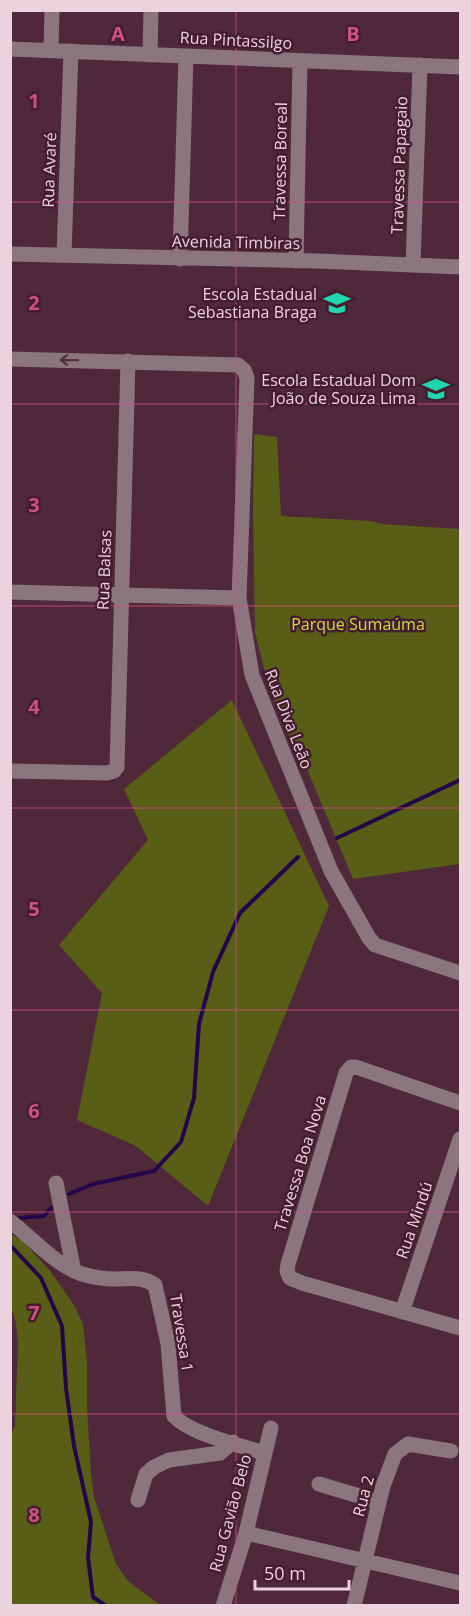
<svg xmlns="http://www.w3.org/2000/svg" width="471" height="1616" viewBox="0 0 471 1616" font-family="'Open Sans',sans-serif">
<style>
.green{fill:#595e16}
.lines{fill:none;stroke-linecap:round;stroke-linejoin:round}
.stream{stroke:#22054b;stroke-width:4}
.minor{stroke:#8b767e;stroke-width:15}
.oneway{stroke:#52303f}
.grid{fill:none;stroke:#cf5082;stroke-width:1.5;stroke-opacity:0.55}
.labels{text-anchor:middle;stroke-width:5;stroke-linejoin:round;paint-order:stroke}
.street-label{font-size:16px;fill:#ecd2dc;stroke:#441e2f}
.poi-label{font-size:16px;fill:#ecd2dc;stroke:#441e2f;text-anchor:end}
.park-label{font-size:16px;fill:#d1dd3e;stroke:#441e2f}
.grid-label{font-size:20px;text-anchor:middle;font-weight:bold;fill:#cf5082;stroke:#441e2f;stroke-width:5;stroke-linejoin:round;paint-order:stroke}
</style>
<rect width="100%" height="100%" fill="#4f2839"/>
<path class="green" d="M254,434L277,437L281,516L370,521L382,524L460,529V864L353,879L307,769L294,747L276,706L263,665L255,632L253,513Z
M232,700L329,906L208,1206L136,1146L77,1120L102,993L59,945L148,840L124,789Z
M11,1234L23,1241L50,1271L74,1305L83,1324L87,1363V1406L91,1474L94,1497L116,1564L128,1581L160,1605H11L10,1437L15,1426L18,1344L16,1323L11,1307Z"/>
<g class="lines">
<path class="stream" d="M337,838L460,780
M69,1194L93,1184L154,1171L181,1142L194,1098L199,1024L213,972L240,913L298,857
M19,1218L44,1216L51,1208
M10,1245L41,1278L62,1326L66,1388L74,1446L91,1522L88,1558L93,1597L106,1606"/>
<path class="minor" d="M10,49L460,67
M51,49L52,10
M150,55L151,10
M10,254L318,261L460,267
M64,255L71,51
M180,259L186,56
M296,261L300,61
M413,265L420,65
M10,359L238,365L244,370L247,378L239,598L252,675L331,871L369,938L375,945L460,973
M10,592L239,598
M10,771L107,773L114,771L117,767L128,361
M460,1103L356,1067H351L346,1073L288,1264L287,1271L290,1278L302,1283L460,1328
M56,1183L74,1271
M10,1221C32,1238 57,1266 82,1274C92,1277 104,1279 115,1279C130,1279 142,1276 155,1285L168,1344L174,1416C190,1434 240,1445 264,1453
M402,1312L460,1139
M319,1484L379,1502
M138,1500L146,1474L154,1467L169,1460L220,1453L233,1442
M246,1533L460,1583
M223,1606L246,1533L271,1428
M354,1606L383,1486L395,1454L408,1444L451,1451"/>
</g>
<defs><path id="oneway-shaft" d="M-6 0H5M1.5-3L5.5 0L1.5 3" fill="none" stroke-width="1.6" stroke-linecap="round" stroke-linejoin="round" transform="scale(1.5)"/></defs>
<use class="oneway" href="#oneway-shaft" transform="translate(69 360) rotate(-179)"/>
<path class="grid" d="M236,10V1606M10,202H460M10,404H460M10,606H460M10,808H460M10,1010H460M10,1212H460M10,1414H460"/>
<defs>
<g id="school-bare" transform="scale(2.07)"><path d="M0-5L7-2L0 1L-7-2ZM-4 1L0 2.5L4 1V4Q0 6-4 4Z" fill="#20d5b0" stroke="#441e2f" stroke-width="2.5" paint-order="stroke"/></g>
</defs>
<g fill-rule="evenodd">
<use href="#school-bare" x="337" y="303"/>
<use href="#school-bare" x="436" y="389"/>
</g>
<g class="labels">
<g class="street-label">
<text transform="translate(236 40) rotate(3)" y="6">Rua Pintassilgo</text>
<text transform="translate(280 161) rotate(-89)" y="6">Travessa Boreal</text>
<text transform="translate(399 165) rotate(-88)" y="6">Travessa Papagaio</text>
<text transform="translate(49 170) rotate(-88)" y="6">Rua Avaré</text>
<text transform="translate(236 242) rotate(1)" y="6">Avenida Timbiras</text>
<text transform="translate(104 570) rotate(-88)" y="6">Rua Balsas</text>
<text transform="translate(289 719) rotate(69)" y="6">Rua Diva Leão</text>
<text transform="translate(300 1163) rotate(-73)" y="6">Travessa Boa Nova</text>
<text transform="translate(414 1220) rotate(-71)" y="6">Rua Mindú</text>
<text transform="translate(182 1333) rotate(81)" y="6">Travessa 1</text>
<text transform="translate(363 1496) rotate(-75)" y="6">Rua 2</text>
<text transform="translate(230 1513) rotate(-75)" y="6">Rua Gavião Belo</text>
</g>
<g class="poi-label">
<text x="317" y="300">Escola Estadual<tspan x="317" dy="18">Sebastiana Braga</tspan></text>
<text x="416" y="386">Escola Estadual Dom<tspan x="416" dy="18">João de Souza Lima</tspan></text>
</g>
<g class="park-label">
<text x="358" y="630">Parque Sumaúma</text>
</g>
</g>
<g class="grid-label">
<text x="118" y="41">A</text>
<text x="353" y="41">B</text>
<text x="34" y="108">1</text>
<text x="34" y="310">2</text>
<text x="34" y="512">3</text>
<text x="34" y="714">4</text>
<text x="34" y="916">5</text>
<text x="34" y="1118">6</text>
<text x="34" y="1320">7</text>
<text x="34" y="1522">8</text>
</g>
<rect width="471" height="1616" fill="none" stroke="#ecd2dc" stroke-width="24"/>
<path d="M255 1580v9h94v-9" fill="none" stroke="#ecd2dc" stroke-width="3"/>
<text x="264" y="1580" font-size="18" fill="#ecd2dc" stroke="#441e2f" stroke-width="4.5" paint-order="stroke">50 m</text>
</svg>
